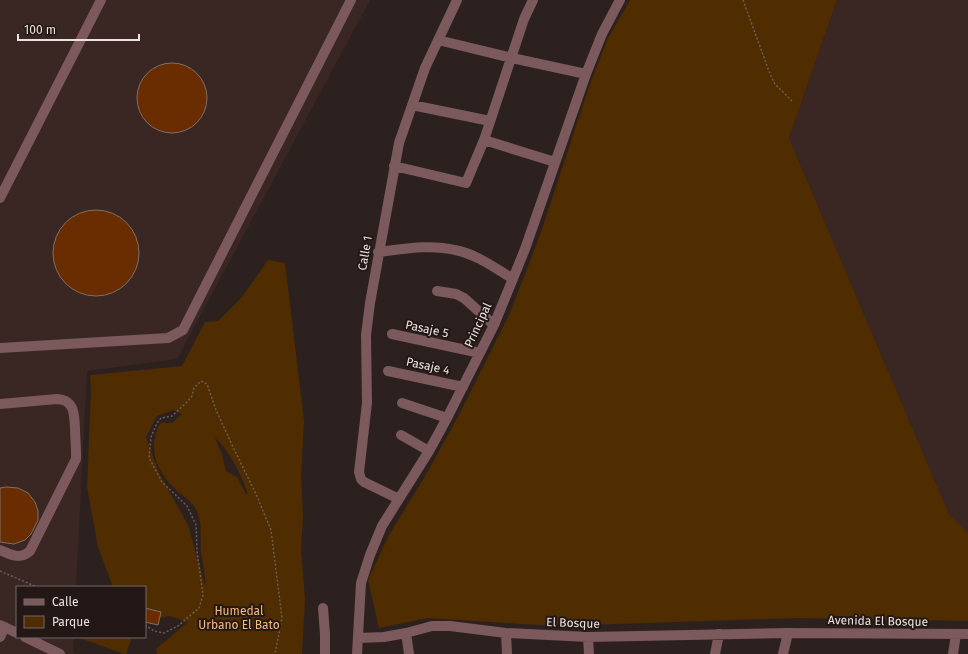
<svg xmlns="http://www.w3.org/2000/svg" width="968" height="654" viewBox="0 0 968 654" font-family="'Fira Sans',sans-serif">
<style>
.built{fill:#3a2723}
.green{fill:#4f2d00;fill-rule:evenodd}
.building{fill:#6a2d01;stroke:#7d7069}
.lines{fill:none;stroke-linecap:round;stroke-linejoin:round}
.path{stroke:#695d5b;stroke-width:1.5;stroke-dasharray:2 2;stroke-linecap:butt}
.minor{stroke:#7b595c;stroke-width:10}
.labels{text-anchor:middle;stroke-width:4;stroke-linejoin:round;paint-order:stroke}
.street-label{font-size:12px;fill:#ece3e1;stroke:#231815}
.park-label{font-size:12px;fill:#f6bb7d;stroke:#231815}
</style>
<rect width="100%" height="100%" fill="#2d211f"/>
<path class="built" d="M0,0H370L177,359L87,371L76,587H17V637H74L73,652L77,654H0Z
M837,0H968V533L949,514L789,138Z"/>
<path class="green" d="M630,0H837L789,138L949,514L968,533V621L796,618L555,626L428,618L379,628L368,580L389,535L424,478L460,413L510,313L540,235L589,87L608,38Z
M268,260L285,263L304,421L301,476L303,516L301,549L305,600L302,654H157L156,649L188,622L169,616L145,622V587H113L98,547L87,487L91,391L90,375L182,366L205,322L218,321L242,297ZM173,410L182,414L172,423H162L159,425C148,449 156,470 174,488C181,495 191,500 196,509C203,523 200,537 201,551C202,562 206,573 205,585L188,525L159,473L146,437L157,416ZM215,438C229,449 243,478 248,494H246L237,477L226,471L222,454Z
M77,637H132L126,654H124Z"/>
<path class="building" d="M137 98a35 35 0 1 1 70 0a35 35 0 1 1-70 0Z
M53 253a43 43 0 1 1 86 0a43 43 0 1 1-86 0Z
M6,487L18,488L28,493L35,502L38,511V520L31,534L25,540L14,544L0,542V488Z
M145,608L161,612L158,625L145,622Z"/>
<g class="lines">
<path class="path" d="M743,0L770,74L775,84L792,101
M0,571L37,587
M145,625L154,631L164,633L178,626L199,608L203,595L197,551L196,525L187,506L162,482L149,458L151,437L157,423L161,418L172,416L186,403L192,396L194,388L201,381L207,384L216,410L234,449L256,494L271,530L282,618L275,654"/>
<path class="minor" d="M438,40L512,58L586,74
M412,105L490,121
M484,140L555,162
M394,166L466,183L484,140L524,19L533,0
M0,198L101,0
M378,252C404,249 430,244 455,250C476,254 495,268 513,279
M437,291L456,294L464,298L494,325
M392,334L480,353
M0,348L168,338L183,330L351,0
M388,371L463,387
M402,403L447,418
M0,404L57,399C75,400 74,414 75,428C75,436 76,445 76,453V459L30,551C20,560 11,555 0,550
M401,435L429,451
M399,499L364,482L361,479L359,472L367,403L366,335L370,303L399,143L425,68L457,0
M323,608L325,634V654
M0,625L17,633
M406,633L409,654
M506,633L507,654
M0,637L5,627
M25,637L60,654
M588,637L589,654
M358,638L384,637L406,633L432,626H450L506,633L588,637L788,633L968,634
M357,654L361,583L370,555L382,526L429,451L447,418L494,325L525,249L586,74L602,34L620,0
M715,654L719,634
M783,654L788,633
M953,654L956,634"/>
</g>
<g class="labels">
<g class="street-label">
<text transform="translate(365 253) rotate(-80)" y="4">Calle 1</text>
<text transform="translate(478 325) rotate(-65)" y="4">Principal</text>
<text transform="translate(427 329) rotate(12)" y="4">Pasaje 5</text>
<text transform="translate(428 366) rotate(12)" y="4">Pasaje 4</text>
<text transform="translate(878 621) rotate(1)" y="4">Avenida El Bosque</text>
<text transform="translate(573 623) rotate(2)" y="4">El Bosque</text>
</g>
<g class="park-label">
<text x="239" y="615">Humedal<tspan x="239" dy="14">Urbano El Bato</tspan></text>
</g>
</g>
<rect x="16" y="586" width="130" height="52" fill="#231815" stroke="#736967"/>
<rect x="24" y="599" width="20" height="6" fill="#7b595c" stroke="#736967"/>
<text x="52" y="606" font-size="12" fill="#ece3e1">Calle</text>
<rect x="24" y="616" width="20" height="12" fill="#4f2d00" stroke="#736967"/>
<text x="52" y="626" font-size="12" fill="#ece3e1">Parque</text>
<path d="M18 34v6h121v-6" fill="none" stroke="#ece3e1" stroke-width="2"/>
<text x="24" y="34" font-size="12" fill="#ece3e1" stroke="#231815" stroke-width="3" paint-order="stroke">100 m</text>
</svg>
